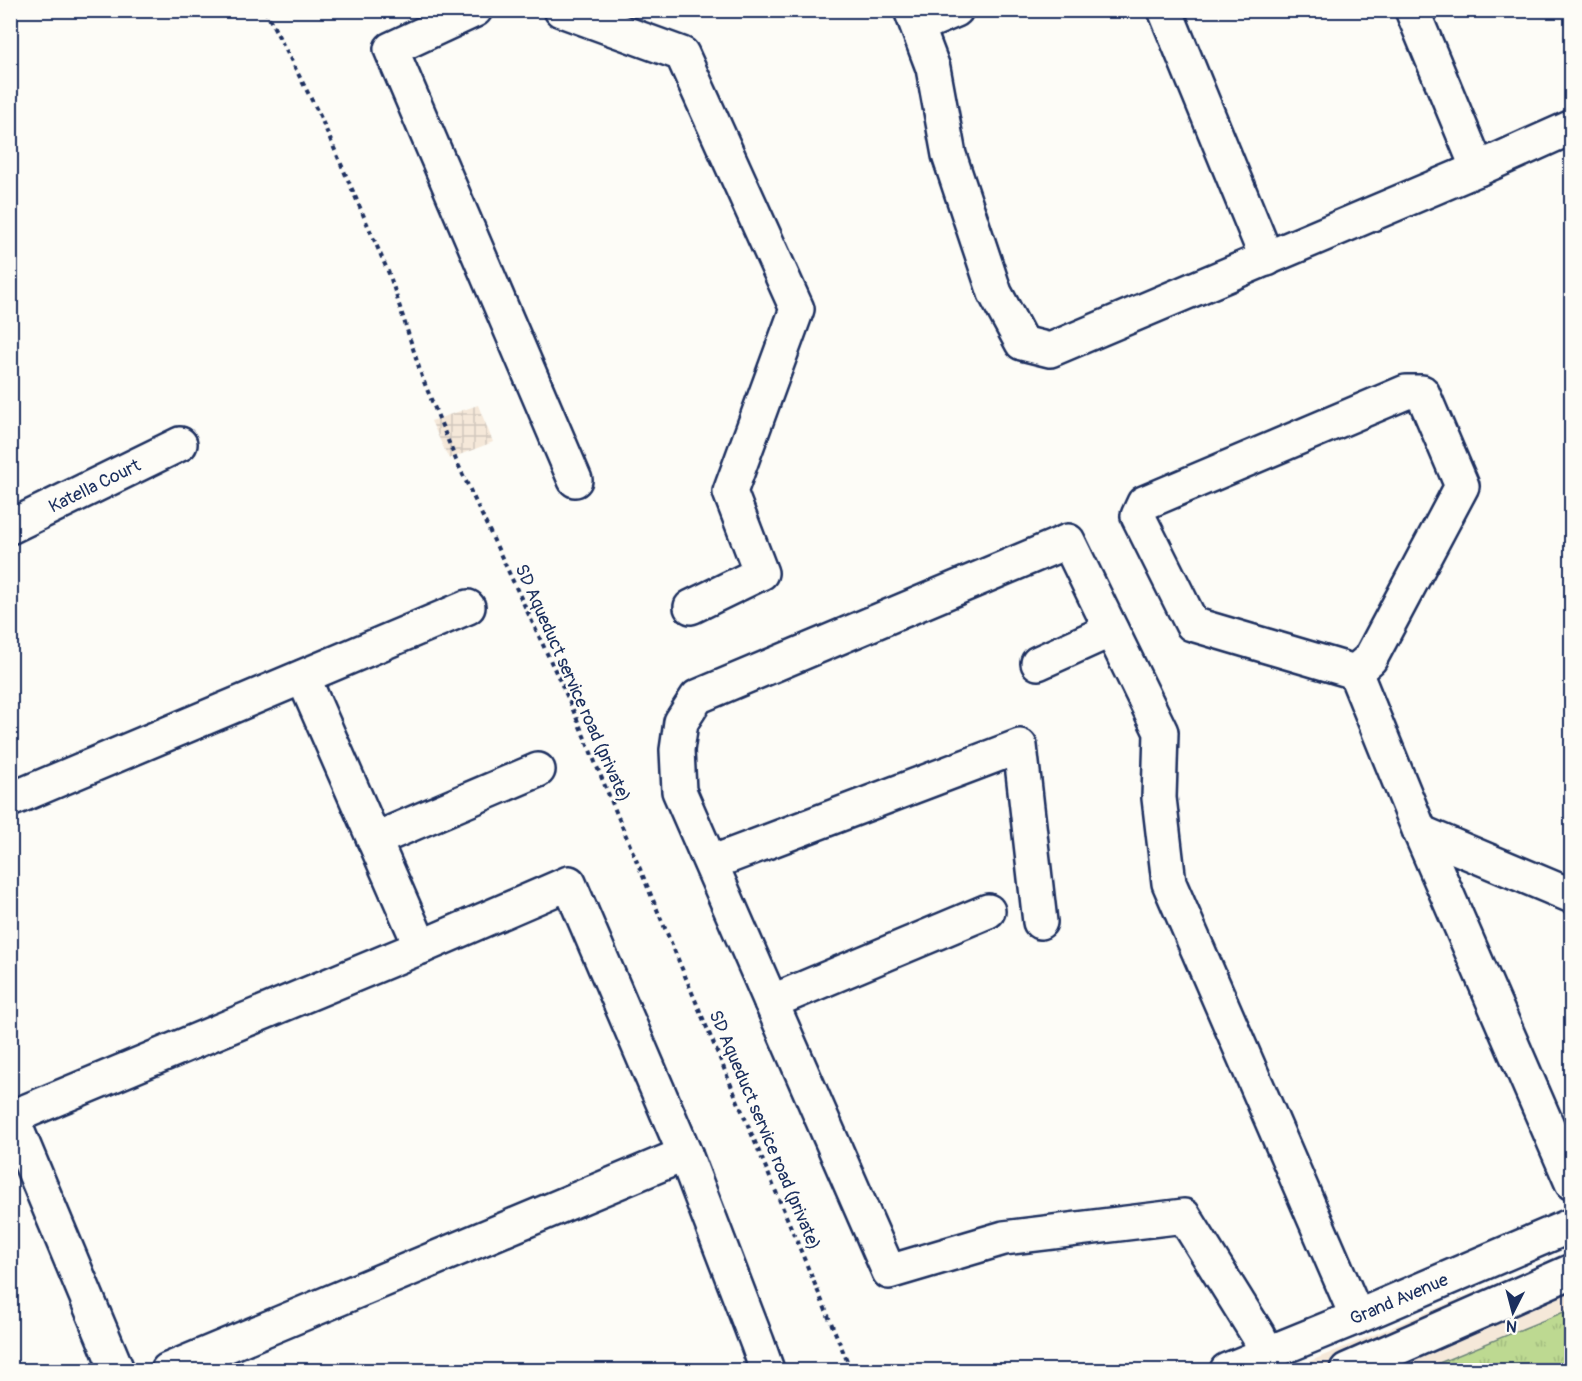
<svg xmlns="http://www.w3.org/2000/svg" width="1582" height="1381" viewBox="0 0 1582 1381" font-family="Pangolin,sans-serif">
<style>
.built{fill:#f5e8d9}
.industrial{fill:url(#industrial-grid)}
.grass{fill:url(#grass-tufts);stroke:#6c8478;stroke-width:1.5}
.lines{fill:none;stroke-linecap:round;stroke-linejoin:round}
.minor-casing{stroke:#1b2f5e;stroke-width:38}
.major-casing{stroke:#1b2f5e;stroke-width:38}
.path{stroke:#1b2f5e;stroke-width:4;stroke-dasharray:4.5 4.5;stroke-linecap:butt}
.minor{stroke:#fdfcf7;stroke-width:33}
.major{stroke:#fdfcf7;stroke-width:33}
.labels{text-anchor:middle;stroke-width:4.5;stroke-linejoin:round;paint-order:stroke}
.street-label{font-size:18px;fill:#1b2f5e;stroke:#fdfcf7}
</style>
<defs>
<pattern id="industrial-grid" width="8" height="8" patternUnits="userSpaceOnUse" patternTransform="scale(1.5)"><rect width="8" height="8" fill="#f5e8d9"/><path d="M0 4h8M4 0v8" fill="none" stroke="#d1c7bd"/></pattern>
<pattern id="grass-tufts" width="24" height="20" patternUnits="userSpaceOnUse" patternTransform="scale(1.5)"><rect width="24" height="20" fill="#bdd991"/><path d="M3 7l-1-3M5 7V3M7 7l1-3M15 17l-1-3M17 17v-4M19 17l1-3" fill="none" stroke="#a2bb7f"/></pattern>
</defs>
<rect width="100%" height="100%" fill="#fdfcf7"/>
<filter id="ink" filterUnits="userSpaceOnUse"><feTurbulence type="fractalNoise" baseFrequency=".0167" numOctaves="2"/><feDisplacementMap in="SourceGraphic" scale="12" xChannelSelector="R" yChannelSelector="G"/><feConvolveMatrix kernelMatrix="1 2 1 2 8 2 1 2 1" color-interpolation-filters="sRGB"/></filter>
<g filter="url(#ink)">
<path class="built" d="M1571,1252V1370H1289L1366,1338Z"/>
<path class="industrial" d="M478,405L493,442L449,459L431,421Z"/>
<path class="grass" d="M1571,1309V1370H1422Z"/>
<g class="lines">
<g class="minor-casing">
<g id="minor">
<path d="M475,10L391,49L575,480"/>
<path d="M561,10L682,54L797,309L730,492L761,573L691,607"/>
<path d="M911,10L933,68L949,155L995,293L1022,343L1050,350L1478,169L1572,127"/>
<path d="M1165,10L1267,259"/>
<path d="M1412,10L1478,169"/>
<path d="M918,26L956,10"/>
<path d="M1406,392H1422L1462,486L1370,659L1355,672L1192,624L1138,516L1144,503Z"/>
<path id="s1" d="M10,527L180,444"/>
<path d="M1038,663L1111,630"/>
<path d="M1355,672L1420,832L1572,1183"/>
<path d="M303,677L421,947"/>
<path d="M10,800L468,607"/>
<path d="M1420,832L1572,896"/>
<path d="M374,840L538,770"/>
<path d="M711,863L1020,746L1040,922"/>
<path d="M771,1002L988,911"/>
<path d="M10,1118L421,947L569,883L685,1154L757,1342L767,1370"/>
<path d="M12,1118L117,1370"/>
<path d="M1267,1353L1258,1335L1184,1216L1004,1238L889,1272L679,791L677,750L681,722L697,697L1068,541L1161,732L1159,798L1169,883L1357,1317"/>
<path d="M168,1370L685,1154"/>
</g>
</g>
<g class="major-casing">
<g id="major">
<path id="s2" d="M1227,1370L1357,1317L1572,1225"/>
<path d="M1347,1370L1572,1271"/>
</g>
</g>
<path class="path" d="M265,10L320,116L390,276L422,377L456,460L568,698L851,1370"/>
<use href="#minor" class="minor"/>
<use href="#major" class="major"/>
</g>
</g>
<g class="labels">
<g class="street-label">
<text dy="6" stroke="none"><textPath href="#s1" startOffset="94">Katella Court</textPath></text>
<text transform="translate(573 683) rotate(66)" y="6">SD Aqueduct service road (private)</text>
<text transform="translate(765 1130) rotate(67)" y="6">SD Aqueduct service road (private)</text>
<text dy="6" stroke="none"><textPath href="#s2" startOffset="186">Grand Avenue</textPath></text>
</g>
</g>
<rect width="1582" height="1381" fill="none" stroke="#fdfcf7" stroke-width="36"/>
<rect x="18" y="18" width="1546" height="1345" fill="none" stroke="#1b2f5e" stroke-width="2" filter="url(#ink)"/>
<g transform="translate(1513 1312) rotate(186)" stroke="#fdfcf7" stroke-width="4.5" paint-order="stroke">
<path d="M0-4.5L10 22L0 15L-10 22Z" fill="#1b2f5e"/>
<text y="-9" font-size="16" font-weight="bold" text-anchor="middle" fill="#1b2f5e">N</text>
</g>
</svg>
